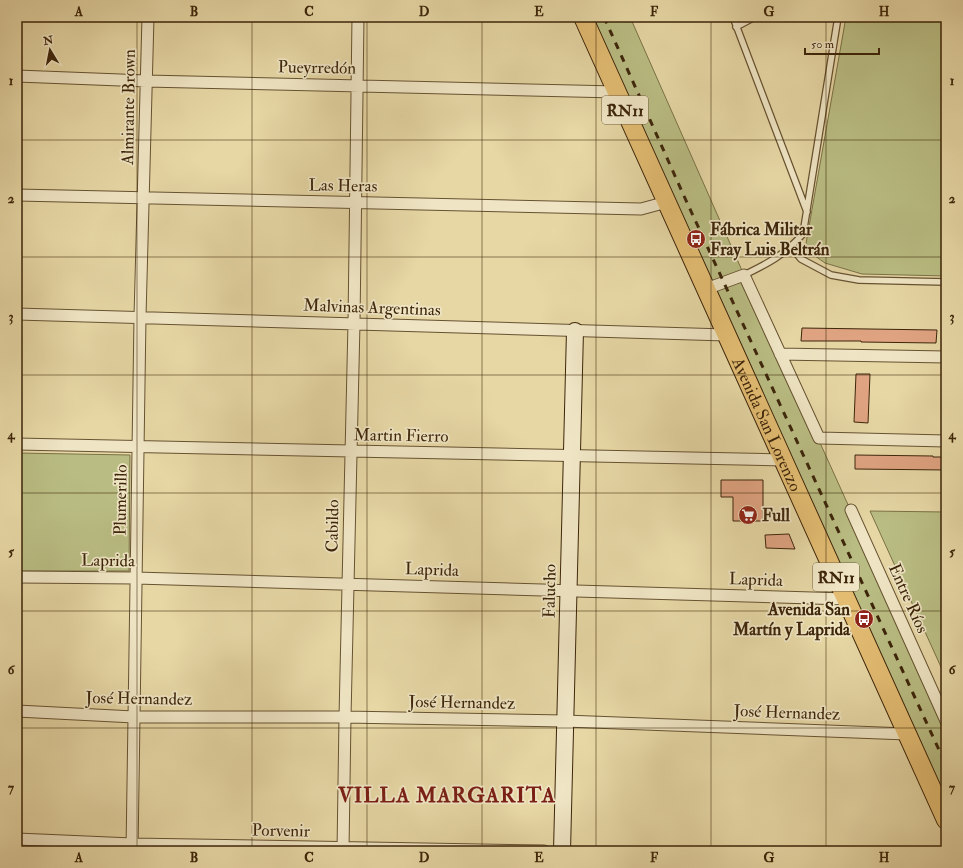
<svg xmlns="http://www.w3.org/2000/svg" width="963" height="868" viewBox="0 0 963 868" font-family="'IM FELL Double Pica',serif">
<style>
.green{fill:#b9bd83;stroke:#7b7146}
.building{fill:#e0a482;stroke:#3d250a}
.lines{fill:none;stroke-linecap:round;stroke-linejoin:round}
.lane-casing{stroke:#675231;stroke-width:8}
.street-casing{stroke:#675231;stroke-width:13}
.secondary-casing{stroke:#3d250a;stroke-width:18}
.primary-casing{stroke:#3d250a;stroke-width:20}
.lane{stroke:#efe5c4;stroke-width:5.5}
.street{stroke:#efe5c4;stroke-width:11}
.secondary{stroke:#efe5c4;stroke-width:16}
.primary{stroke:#e3bc72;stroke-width:18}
.rail{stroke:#3d250a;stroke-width:3;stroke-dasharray:7 7;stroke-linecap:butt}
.grid{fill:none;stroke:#3d250a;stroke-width:1;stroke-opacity:0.55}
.labels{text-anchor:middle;stroke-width:3.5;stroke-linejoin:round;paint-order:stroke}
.shield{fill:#efe5c4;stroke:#725f42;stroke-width:1}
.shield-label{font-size:16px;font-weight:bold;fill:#3d250a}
.street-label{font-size:17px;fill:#3d250a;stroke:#efe5c4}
.poi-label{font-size:17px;font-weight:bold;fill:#3d250a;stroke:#efe5c4;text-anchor:start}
.district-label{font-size:21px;font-weight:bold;letter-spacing:1px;fill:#7a1f14;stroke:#efe5c4}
.neatline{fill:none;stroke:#3d250a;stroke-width:1.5}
.grid-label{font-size:13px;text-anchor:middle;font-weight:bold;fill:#3d250a}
</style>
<rect width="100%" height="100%" fill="#e6d7a5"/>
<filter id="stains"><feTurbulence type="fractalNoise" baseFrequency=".005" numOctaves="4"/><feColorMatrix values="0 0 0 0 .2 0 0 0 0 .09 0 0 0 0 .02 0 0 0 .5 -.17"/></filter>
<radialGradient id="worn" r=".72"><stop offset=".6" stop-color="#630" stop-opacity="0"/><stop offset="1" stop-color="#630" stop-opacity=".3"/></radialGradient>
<path class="green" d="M583,17H630L744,275L946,721V820Z
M846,17H946V276L862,274L825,263L805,249Z
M17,453L130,455L129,571H17Z
M870,511L946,512V678Z"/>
<path class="building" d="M802,328L937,330L936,343L861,342V341H801Z
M856,374H870L868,423L854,422Z
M855,455L933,456V457H946V470L855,469Z
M721,480H763V521H733V497H721Z
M789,534L795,549L766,548L765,535Z"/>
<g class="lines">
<g class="lane-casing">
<path id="lane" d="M733,17L807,212
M736,27L751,19V17
M791,247L801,259L831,275L859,280L946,282
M744,275C769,263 784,255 803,234L838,17"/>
</g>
<g class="street-casing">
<path id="street" d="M17,76L146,81L617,92
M17,195L641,209L667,202
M706,289L744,275L819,438L946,441
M17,314C254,319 490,330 726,335
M780,354L946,357
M17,444L783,460
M851,510L946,721
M17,577L136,578L846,599
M17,711L134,717H345L565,721L907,734
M17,839L132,844L544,851
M132,851L140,317L148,17
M343,851L345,717L354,323L358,17"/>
</g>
<g class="secondary-casing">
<path id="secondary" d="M562,851L575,331"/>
</g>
<g class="primary-casing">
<g id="primary">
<path id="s1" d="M583,17L946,820"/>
</g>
</g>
<use href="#lane" class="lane"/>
<use href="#street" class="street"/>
<use href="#secondary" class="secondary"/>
<use href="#primary" class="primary"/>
<path class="rail" d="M604,17L684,196L946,765"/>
</g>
<path class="grid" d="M137,17V851M252,17V851M367,17V851M482,17V851M596,17V851M711,17V851M826,17V851M17,140H946M17,257H946M17,375H946M17,493H946M17,611H946M17,728H946"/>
<defs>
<g id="bus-disc" transform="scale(1)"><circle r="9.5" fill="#8f2418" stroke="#efe5c4"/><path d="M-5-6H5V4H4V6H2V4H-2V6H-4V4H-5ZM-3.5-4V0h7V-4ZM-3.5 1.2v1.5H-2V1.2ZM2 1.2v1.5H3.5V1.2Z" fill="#fff"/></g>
<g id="supermarket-disc" transform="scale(1)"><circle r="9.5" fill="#8f2418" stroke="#efe5c4"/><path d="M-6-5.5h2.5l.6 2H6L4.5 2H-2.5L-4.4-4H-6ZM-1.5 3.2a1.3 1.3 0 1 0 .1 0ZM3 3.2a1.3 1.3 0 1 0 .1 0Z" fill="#fff"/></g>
</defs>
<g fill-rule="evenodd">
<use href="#bus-disc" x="696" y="239"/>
<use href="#supermarket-disc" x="748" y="515"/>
<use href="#bus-disc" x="864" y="619"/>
</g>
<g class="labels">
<g class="shield">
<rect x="602" y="96" width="46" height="28" rx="3"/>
<rect x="813" y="563" width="46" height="28" rx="3"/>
</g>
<g class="shield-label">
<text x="625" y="116">RN11</text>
<text x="836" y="583">RN11</text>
</g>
<g class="street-label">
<text transform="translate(317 67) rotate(1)" y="6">Pueyrredón</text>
<text transform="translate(128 107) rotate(-89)" y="6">Almirante Brown</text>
<text transform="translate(343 185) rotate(1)" y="6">Las Heras</text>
<text transform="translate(372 307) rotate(2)" y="6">Malvinas Argentinas</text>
<text dy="6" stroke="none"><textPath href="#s1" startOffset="447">Avenida San Lorenzo</textPath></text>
<text transform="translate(401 435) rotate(1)" y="6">Martin Fierro</text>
<text transform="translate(120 500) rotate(-89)" y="6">Plumerillo</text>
<text transform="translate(332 526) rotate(-89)" y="6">Cabildo</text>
<text transform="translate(108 560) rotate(1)" y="6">Laprida</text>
<text transform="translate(432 569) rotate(2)" y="6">Laprida</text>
<text transform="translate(756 579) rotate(2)" y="6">Laprida</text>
<text transform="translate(549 591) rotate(-89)" y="6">Falucho</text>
<text transform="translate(909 598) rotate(66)" y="6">Entre Ríos</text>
<text transform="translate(139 698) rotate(1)" y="6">José Hernandez</text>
<text transform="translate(462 702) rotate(1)" y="6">José Hernandez</text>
<text transform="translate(787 712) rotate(2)" y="6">José Hernandez</text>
<text transform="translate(281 830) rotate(1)" y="6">Porvenir</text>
</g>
<g class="poi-label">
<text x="710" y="235">Fábrica Militar<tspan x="710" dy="20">Fray Luis Beltrán</tspan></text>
<text x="762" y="521">Full</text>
<text x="850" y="615" text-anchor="end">Avenida San<tspan x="850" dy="20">Martín y Laprida</tspan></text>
</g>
<g class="district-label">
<text x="447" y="802">VILLA MARGARITA</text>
</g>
</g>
<rect width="963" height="868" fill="none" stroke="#e6d7a5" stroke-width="44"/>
<g transform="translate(50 50) rotate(350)" stroke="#efe5c4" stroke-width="3" paint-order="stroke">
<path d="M0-3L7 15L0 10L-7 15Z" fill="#3d250a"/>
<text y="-6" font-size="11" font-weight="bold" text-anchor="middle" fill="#3d250a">N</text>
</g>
<path d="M805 48v6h74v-6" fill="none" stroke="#3d250a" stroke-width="2"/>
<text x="811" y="48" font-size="12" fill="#3d250a" stroke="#efe5c4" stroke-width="3" paint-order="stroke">50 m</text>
<rect x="22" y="22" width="919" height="824" class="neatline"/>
<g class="grid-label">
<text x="79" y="16">A</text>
<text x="194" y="16">B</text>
<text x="309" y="16">C</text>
<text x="424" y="16">D</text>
<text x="539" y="16">E</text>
<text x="654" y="16">F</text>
<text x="769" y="16">G</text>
<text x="884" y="16">H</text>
<text x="11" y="85">1</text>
<text x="952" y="85">1</text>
<text x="11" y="203">2</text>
<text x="952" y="203">2</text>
<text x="11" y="321">3</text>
<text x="952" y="321">3</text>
<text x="11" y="439">4</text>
<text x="952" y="439">4</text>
<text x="11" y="556">5</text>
<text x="952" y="556">5</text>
<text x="11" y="674">6</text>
<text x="952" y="674">6</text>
<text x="11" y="792">7</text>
<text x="952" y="792">7</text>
<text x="79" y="862">A</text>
<text x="194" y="862">B</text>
<text x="309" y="862">C</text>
<text x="424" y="862">D</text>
<text x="539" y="862">E</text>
<text x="654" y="862">F</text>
<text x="769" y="862">G</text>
<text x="884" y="862">H</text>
</g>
<rect width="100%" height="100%" filter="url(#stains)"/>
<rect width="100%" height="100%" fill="url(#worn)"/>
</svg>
